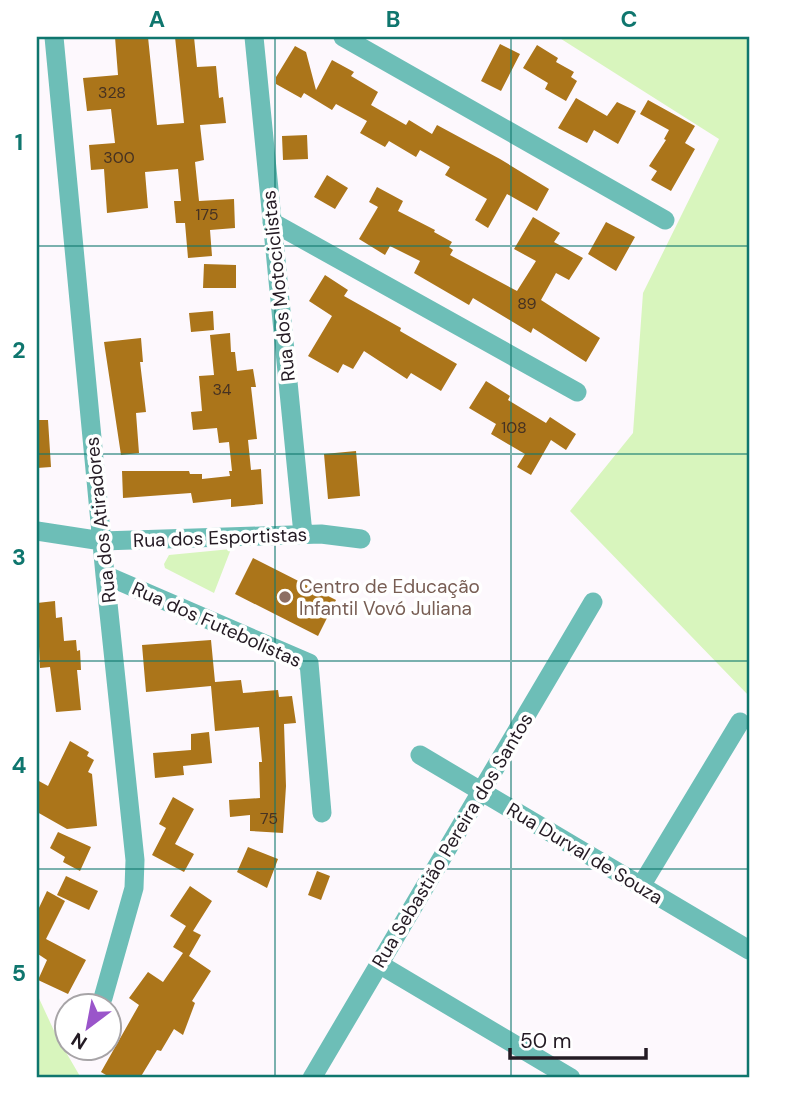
<svg xmlns="http://www.w3.org/2000/svg" width="786" height="1115" viewBox="0 0 786 1115" font-family="'DM Sans',sans-serif">
<style>
.green{fill:#d8f5bd}
.building{fill:#ab751a}
.lines{fill:none;stroke-linecap:round;stroke-linejoin:round}
.minor{stroke:#6dbeb7;stroke-width:19}
.grid{fill:none;stroke:#0f766e;stroke-width:2;stroke-opacity:0.55}
.education-dot{fill:#8d6e63;stroke:#fff;stroke-width:2.5}
.labels{text-anchor:middle;stroke-width:7;stroke-linejoin:round;paint-order:stroke}
.number-label{font-size:16px;fill:#463222}
.street-label{font-size:19px;fill:#241b24;stroke:#fff}
.education-label{font-size:19px;fill:#785e54;stroke:#fff;text-anchor:start}
.neatline{fill:none;stroke:#0f766e;stroke-width:2.5}
.grid-label{font-size:23px;text-anchor:middle;font-weight:bold;fill:#0f766e}
</style>
<rect width="100%" height="100%" fill="#fdf8fd"/>
<path class="green" d="M558,37H749V696L570,511L633,433L643,293L719,139Z
M231,549L214,593L165,568L164,564L169,555Z
M37,994L56,1035L81,1078H37Z"/>
<path class="building" d="M115,37H148L157,125L184,123L175,37H194L197,67L216,66L219,98L223,97L226,123L200,125L204,160L195,162L199,201L234,199L235,228L210,230L212,256L188,258L185,223H176L174,201H181L178,169L145,172L148,208L107,213L104,169L91,170L89,145L115,143L111,109L87,111L83,78L118,75Z
M500,44L520,54L501,91L481,81Z
M537,45L558,58L556,62L574,72L571,77L577,81L566,101L545,89L548,83L523,68Z
M295,46L306,52L316,90L332,60L354,72L351,76L378,92L371,105L406,125L409,120L432,134L437,125L500,159L549,189L537,211L507,194L488,228L475,220L487,199L445,175L450,167L420,150L416,157L389,141L385,147L360,133L367,121L336,104L332,110L304,93L301,98L276,84V77Z
M576,98L607,116L617,102L636,111L618,144L594,130L587,143L558,128Z
M648,100L695,126L685,143L695,149L671,191L651,180L657,171L649,166L666,140L664,139L669,130L640,114Z
M307,135L308,159L283,160L282,136Z
M327,175L348,188L335,209L314,197Z
M377,187L403,201L398,211L435,230L434,232L452,242L449,247L453,250L450,255L517,291L536,261L514,249L533,217L560,233L554,242L583,258L569,280L556,273L541,300L600,338L586,362L533,328L531,333L473,298L469,305L414,273L420,261L390,246L385,255L359,239L378,207L369,202Z
M606,222L635,237L616,271L588,254Z
M204,264L236,265V288H203Z
M325,275L348,290L344,296L401,328L400,331L457,364L441,391L411,373L407,379L364,351L353,369L343,364L338,373L308,356L332,316L309,301Z
M213,311L214,330L191,332L189,313Z
M230,333L231,352H235L237,371L253,369L256,387H251L257,439L248,440L251,470L261,469L263,504L231,507V499L193,503L191,493L123,498L122,471H189L190,474H202V479L230,476L229,471H232L229,442L219,443L217,428L193,430L191,412L202,411L199,376L214,375L210,335Z
M141,338L143,362H140L146,412L136,413L139,453L121,455L104,342Z
M486,381L510,396L508,400L546,423L550,417L576,434L566,450L551,440L531,475L517,467L525,454L491,434L496,424L469,408Z
M37,420H48L51,467L37,468Z
M356,451L360,496L328,499L324,454Z
M253,558L336,600L318,636L235,594Z
M55,601L56,618L62,617L64,641L76,640L77,651L80,650L81,670H77L81,710L56,712L50,667L40,668L37,603Z
M211,640L215,682L241,680L243,693L278,690L279,697L292,696L296,723L284,724L286,786L283,833L250,831V815L230,817L229,800L260,798L259,762H262L259,727L215,731L211,686L146,692L142,645Z
M209,732L212,763L183,766L184,775L155,778L153,753L191,750V734Z
M70,741L89,752L87,756L94,760L88,772L92,774L97,826L67,829L37,812V780L48,786Z
M173,797L194,809L175,844L194,854L184,872L152,855L166,828L159,824Z
M58,832L91,847L80,871L63,862L65,857L50,848Z
M248,847L278,859L267,888L237,872Z
M317,871L330,876L321,900L308,895Z
M66,876L98,891L89,910L57,895Z
M190,886L212,901L193,931L201,935L189,956L211,971L192,1001L195,1003L183,1035L174,1029L161,1051L157,1050L140,1078H111L101,1072L139,1005L129,998L148,972L163,982L183,953L173,947L186,926L170,916Z
M47,891L65,901L46,939L86,960L68,994L38,980L47,960L38,954L37,958V912Z"/>
<g class="lines">
<path class="minor" d="M54,37L105,575L135,860L134,888L103,998
M254,37L303,534
M343,37L665,220
M272,222L577,392
M37,531L102,541L321,534L361,539
M105,575L309,663L322,813
M420,755L749,950
M641,886L740,722
M379,964L571,1078
M312,1078L593,602"/>
</g>
<path class="grid" d="M275,37V1078M511,37V1078M37,246H749M37,454H749M37,661H749M37,869H749"/>
<circle class="education-dot" cx="285" cy="597" r="7"/>
<g class="labels">
<g class="number-label">
<text x="112" y="98">328</text>
<text x="119" y="163">300</text>
<text x="207" y="220">175</text>
<text x="527" y="309">89</text>
<text x="222" y="395">34</text>
<text x="514" y="433">108</text>
<text x="269" y="824">75</text>
</g>
<g class="street-label">
<text transform="translate(278 286) rotate(-96)" y="7">Rua dos Motociclistas</text>
<text transform="translate(100 520) rotate(-96)" y="7">Rua dos Atiradores</text>
<text transform="translate(220 537) rotate(-2)" y="7">Rua dos Esportistas</text>
<text transform="translate(217 624) rotate(24)" y="7">Rua dos Futebolistas</text>
<text transform="translate(452 840) rotate(-59)" y="7">Rua Sebastião Pereira dos Santos</text>
<text transform="translate(585 853) rotate(31)" y="7">Rua Durval de Souza</text>
</g>
<g class="education-label">
<text x="299" y="593">Centro de Educação<tspan x="299" dy="22">Infantil Vovó Juliana</tspan></text>
</g>
</g>
<rect width="786" height="1115" fill="none" stroke="#ffffff" stroke-width="77"/>
<g transform="translate(88 1027) rotate(212)"><circle r="33" fill="#ffffff" stroke="#a7a4a7" stroke-width="2"/>
<path d="M0-5L12 26L0 18L-12 26Z" fill="#9a55ca"/>
<text y="-10" font-size="19" font-weight="bold" text-anchor="middle" fill="#241b24">N</text>
</g>
<path d="M510 1048v10h136v-10" fill="none" stroke="#241b24" stroke-width="3.5"/>
<text x="520" y="1048" font-size="21" fill="#241b24" stroke="#ffffff" stroke-width="5" paint-order="stroke">50 m</text>
<rect x="38" y="38" width="710" height="1038" class="neatline"/>
<g class="grid-label">
<text x="157" y="27">A</text>
<text x="393" y="27">B</text>
<text x="629" y="27">C</text>
<text x="19" y="150">1</text>
<text x="19" y="358">2</text>
<text x="19" y="565">3</text>
<text x="19" y="773">4</text>
<text x="19" y="981">5</text>
</g>
</svg>
